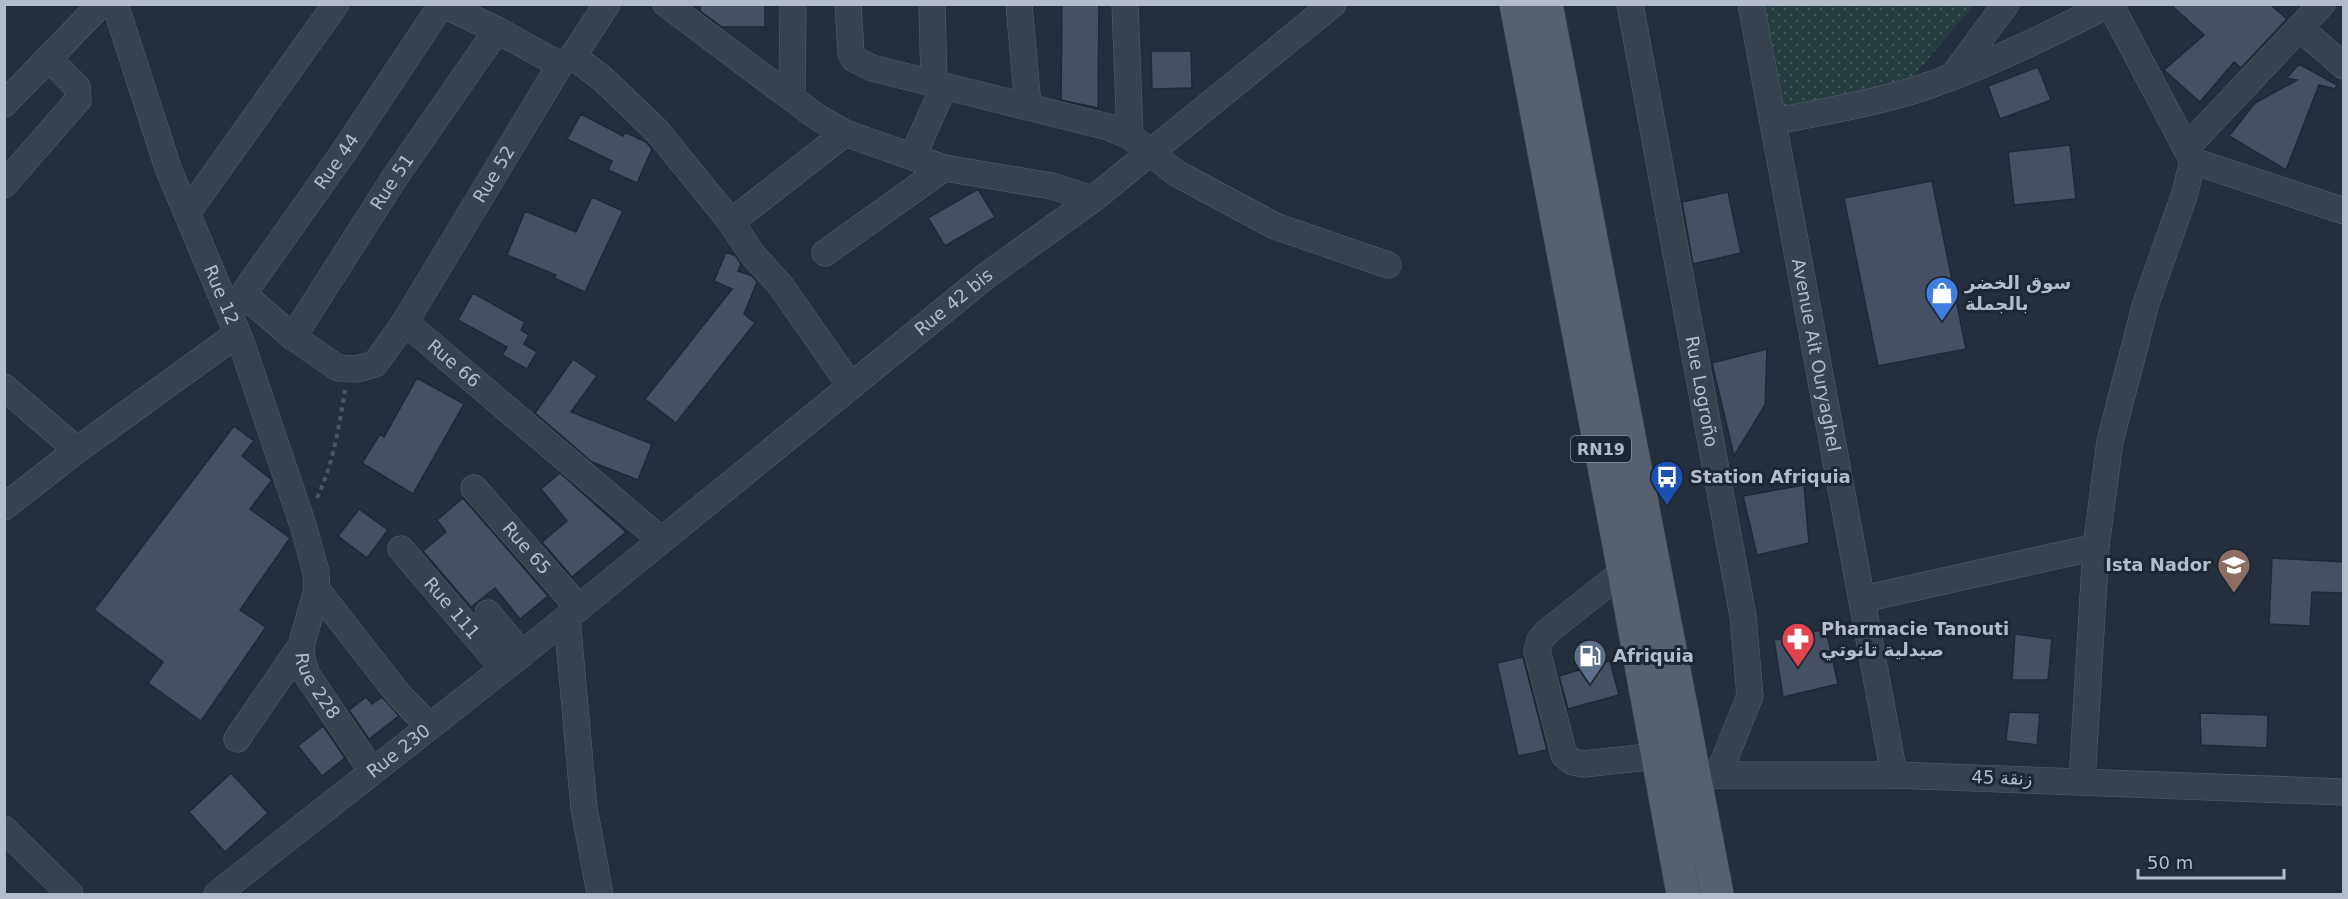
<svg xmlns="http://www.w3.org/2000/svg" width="2348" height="899" viewBox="0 0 2348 899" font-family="'DejaVu Sans',Vazirmatn,sans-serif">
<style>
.grass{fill:url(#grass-dots)}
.building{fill:#455162;stroke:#1f2835;stroke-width:1.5}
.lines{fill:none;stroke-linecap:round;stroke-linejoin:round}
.minor-casing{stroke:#565f6c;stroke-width:27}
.major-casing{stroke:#414a57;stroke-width:34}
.path{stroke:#44595c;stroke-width:4;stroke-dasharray:4.5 4.5;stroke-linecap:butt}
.minor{stroke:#38414e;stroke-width:26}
.major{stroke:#56606e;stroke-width:33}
.labels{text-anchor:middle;stroke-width:6;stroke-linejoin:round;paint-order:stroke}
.shield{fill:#1d2633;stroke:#878f9c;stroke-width:1.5}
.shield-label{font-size:16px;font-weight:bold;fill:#b4bcc9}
.street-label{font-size:18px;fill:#b4bcc9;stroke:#1d2633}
.poi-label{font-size:18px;font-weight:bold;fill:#b4bcc9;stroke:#1d2633;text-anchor:start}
</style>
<defs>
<pattern id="grass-dots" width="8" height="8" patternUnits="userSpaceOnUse" patternTransform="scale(1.5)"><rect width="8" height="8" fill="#263c3f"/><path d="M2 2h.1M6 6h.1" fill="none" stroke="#435659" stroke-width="1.8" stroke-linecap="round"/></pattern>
</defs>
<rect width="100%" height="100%" fill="#242f3e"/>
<path class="grass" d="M1746,5H1974L1907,84L1768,120Z"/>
<path class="building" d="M700,4H765V27H722L700,11Z
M1062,4H1099L1098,108L1061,100Z
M2170,4H2270L2287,19L2241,68L2234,62L2200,102L2164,70L2204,35Z
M1151,51H1191L1192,88L1152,89Z
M2299,64L2337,85L2335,89L2319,85L2286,170L2229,136L2255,103L2297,80L2287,78Z
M2038,67L2051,100L2000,119L1988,86Z
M581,114L623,136L625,132L646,142L652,149L637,183L608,170L612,161L567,139Z
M2070,145L2076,199L2014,205L2008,152Z
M1932,181L1966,349L1878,366L1844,198Z
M978,189L995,217L945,246L928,218Z
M1728,192L1741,253L1693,264L1682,202Z
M592,197L623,211L585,292L554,278L556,275L507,255L525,211L576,232Z
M726,252L736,256L741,264L738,271L752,276L757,282L744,314L755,323L676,423L645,399L732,289L714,281Z
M473,293L525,322L521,330L529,335L524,344L537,352L527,369L502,355L507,347L458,320Z
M1767,349L1765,405L1734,456L1712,363Z
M573,359L597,376L571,412L652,444L638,480L592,462L535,413Z
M417,378L464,404L413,494L362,463L380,434L384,437Z
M234,426L254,441L242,456L272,480L250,509L290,538L240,610L266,627L201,721L148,683L163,662L94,610Z
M560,473L626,532L572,577L542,542L567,521L541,489Z
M1804,485L1809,543L1757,555L1743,496Z
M463,498L548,596L520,619L495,588L471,607L423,551L446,532L437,520Z
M359,509L388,530L367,558L338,536Z
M2272,558L2343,562V593L2312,592L2310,626L2269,624Z
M1826,629L1838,684L1783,697L1774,640Z
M2015,634L2052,639L2048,680H2012Z
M1523,657L1547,750L1518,756L1497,663Z
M1610,661L1619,695L1568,709L1559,676Z
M366,697L372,704L382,697L399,716L369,739L349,710Z
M2009,712L2040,713L2037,745L2006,741Z
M2200,713L2268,715L2267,748L2201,745Z
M323,726L345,758L322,776L298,746Z
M231,773L268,813L225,852L189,812Z"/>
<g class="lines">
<g class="minor-casing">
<g id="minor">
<path id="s1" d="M115,4L168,168L241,342L303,525L316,572L317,590L301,646L302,660L307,675L372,771"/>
<path d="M442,4L497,30L560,65"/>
<path d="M666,4L817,117L845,133L944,168L1052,186L1093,199"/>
<path d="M848,4L851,53L854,59L872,68L1108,127L1130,136L1176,173L1275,226L1388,265"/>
<path d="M932,4L934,83"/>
<path d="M1019,4L1028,106"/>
<path d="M1125,4L1130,136"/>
<path id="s2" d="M1630,4L1743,616L1750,696L1718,775"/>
<path id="s3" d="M1751,4C1797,262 1848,518 1894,775"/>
<path d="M2110,4L2193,161"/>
<path d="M2301,29L2344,66"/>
<path d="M573,56L604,80L657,131L731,222L752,254L781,286L850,385"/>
<path d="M1952,77L2006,4"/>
<path d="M792,96L793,4"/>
<path d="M4,104L101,4"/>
<path d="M1773,122C1819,112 1867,105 1912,91C1980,69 2045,37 2109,4"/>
<path d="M2186,148L2322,4"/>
<path d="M913,156L944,86"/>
<path d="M2193,161L2344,211"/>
<path d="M4,185L78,100L77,87L49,59"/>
<path d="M187,213L336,4"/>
<path d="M731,222L845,133"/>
<path d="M825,253L944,168"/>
<path id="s4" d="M244,295L293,337L338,368L357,369L375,364L405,322L560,65L573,56L607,4"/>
<path id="s5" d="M234,307L343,153L442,4"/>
<path id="s6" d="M405,322L661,540"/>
<path id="s7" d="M293,337L395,177L497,30"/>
<path d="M4,387L77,450"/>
<path id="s8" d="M474,488L579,608"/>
<path d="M4,507L77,450L237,334"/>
<path id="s9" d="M401,549L503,668"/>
<path d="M1624,571L1548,631L1540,640L1537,651L1564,755L1573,762L1584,764L1657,756"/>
<path d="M317,590L399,695L429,726"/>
<path d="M1863,599L2096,547"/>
<path d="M488,613L522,654"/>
<path d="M567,618L584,808L600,894"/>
<path d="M237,739L301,646"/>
<path d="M1702,775H1894L2344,792"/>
<path d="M2082,781L2096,547L2110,441L2146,303L2184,196L2193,161"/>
<path d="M4,829L70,894"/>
<path id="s10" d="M217,894L522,654L986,276L1093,199L1333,4"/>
</g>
</g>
<g class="major-casing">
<path id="major" d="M1516,4L1624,571L1683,894
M1546,4L1717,894"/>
</g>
<path class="path" d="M317,498C333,464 339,427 345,390"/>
<use href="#minor" class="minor"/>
<use href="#major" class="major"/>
</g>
<defs>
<g id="shop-pin" transform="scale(1.725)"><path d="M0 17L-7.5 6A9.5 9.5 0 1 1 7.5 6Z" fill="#3f7fe0" stroke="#1d2633"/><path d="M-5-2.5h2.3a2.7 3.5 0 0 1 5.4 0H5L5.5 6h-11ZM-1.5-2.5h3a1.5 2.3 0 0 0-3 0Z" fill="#fff"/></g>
<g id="bus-pin" transform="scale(1.725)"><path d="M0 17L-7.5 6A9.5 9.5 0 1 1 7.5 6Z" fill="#1a4fb4" stroke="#1d2633"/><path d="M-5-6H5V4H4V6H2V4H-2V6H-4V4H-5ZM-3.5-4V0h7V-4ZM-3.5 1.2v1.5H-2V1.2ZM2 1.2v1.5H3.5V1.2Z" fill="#fff"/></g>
<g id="school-pin" transform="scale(1.725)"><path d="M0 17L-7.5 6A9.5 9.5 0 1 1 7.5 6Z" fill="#8d6e63" stroke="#1d2633"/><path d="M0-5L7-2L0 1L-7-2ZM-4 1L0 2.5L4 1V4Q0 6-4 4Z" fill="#fff"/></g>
<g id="pharmacy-pin" transform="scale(1.725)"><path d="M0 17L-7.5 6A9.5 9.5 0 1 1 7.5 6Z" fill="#e0444e" stroke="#1d2633"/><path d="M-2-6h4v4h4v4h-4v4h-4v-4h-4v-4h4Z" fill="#fff"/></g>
<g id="fuel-pin" transform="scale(1.725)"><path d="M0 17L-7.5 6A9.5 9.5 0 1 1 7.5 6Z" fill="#5c6f8a" stroke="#1d2633"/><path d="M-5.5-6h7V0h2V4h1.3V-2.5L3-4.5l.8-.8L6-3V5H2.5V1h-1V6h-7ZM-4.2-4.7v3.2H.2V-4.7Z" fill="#fff"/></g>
</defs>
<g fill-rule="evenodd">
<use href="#shop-pin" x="1942" y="293"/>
<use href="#bus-pin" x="1667" y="477"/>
<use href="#school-pin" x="2234" y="565"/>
<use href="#pharmacy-pin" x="1798" y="639"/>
<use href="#fuel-pin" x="1590" y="656"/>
</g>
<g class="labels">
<rect class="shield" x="1571" y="436" width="60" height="26" rx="4.5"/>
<g class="shield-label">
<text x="1601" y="455">RN19</text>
</g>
<g class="street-label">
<text dy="6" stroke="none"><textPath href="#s5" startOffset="178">Rue 44</textPath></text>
<text dy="6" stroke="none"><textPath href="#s4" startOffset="381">Rue 52</textPath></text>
<text dy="6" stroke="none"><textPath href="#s7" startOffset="184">Rue 51</textPath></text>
<text dy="6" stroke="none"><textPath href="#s1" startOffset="310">Rue 12</textPath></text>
<text dy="6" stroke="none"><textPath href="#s10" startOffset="945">Rue 42 bis</textPath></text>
<text dy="6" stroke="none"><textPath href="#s3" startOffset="357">Avenue Ait Ouryaghel</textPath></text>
<text dy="6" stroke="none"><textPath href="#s6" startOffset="64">Rue 66</textPath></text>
<text dy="6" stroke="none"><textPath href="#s2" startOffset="394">Rue Logroño</textPath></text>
<text dy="6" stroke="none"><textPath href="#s8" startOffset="80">Rue 65</textPath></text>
<text dy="6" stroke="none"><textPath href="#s9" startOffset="78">Rue 111</textPath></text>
<text dy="6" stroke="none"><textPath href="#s1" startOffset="723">Rue 228</textPath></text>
<text dy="6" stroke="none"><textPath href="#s10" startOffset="231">Rue 230</textPath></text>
<text transform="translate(2002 778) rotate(2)" y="6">زنقة 45</text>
</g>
<g class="poi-label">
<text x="1965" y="289">سوق الخضر<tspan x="1965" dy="21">بالجملة</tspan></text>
<text x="1690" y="483">Station Afriquia</text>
<text x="2211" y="571" text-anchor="end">Ista Nador</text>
<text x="1821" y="635">Pharmacie Tanouti<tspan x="1821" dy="21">صيدلية تانوتي</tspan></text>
<text x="1613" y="662">Afriquia</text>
</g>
</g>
<rect width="2348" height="899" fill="none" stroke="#b4bcc9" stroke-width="12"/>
<path d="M2138 869v9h146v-9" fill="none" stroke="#b4bcc9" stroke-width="3"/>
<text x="2147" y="869" font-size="18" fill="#b4bcc9" stroke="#1d2633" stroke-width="4.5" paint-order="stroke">50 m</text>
</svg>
